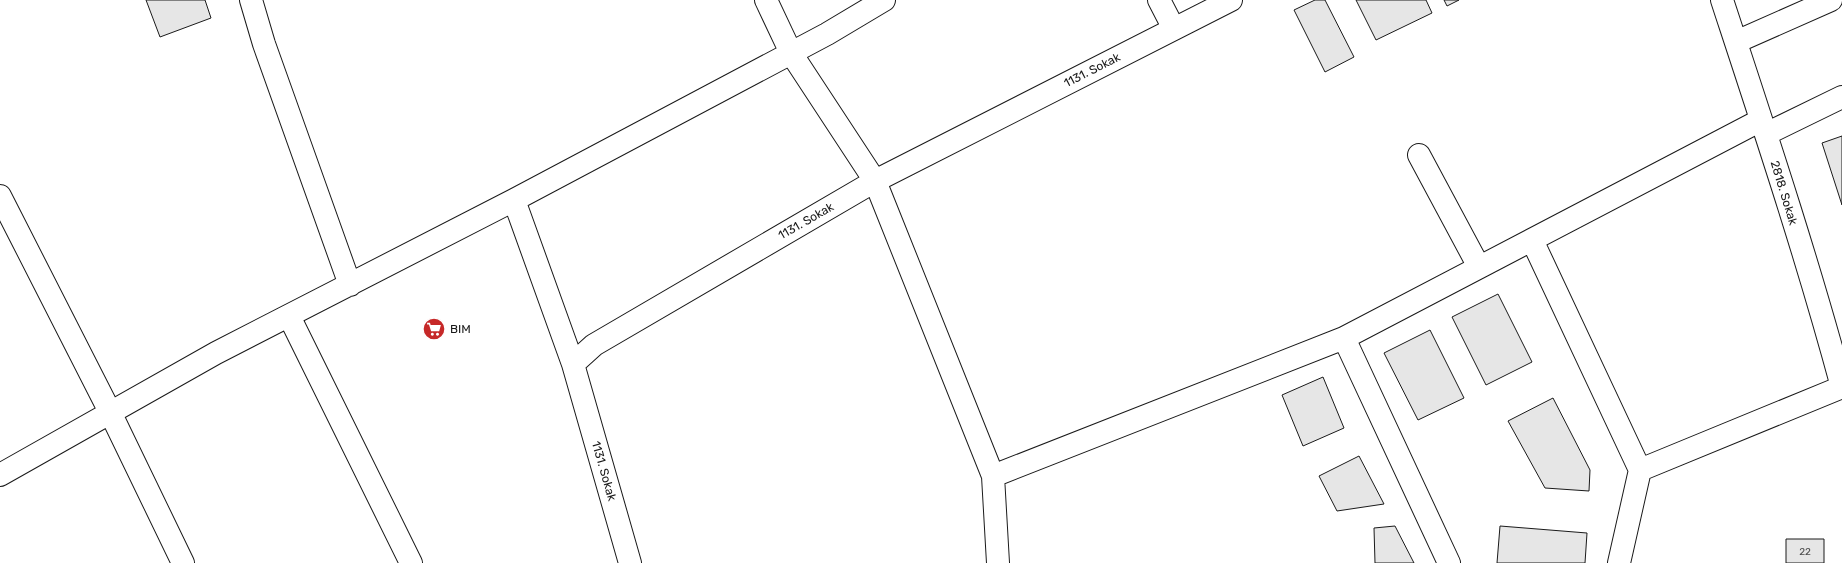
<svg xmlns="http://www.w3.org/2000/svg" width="1842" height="563" viewBox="0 0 1842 563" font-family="Rubik,sans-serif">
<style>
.building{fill:#e6e6e6;stroke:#1a1a1a}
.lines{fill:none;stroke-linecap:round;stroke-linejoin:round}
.minor-casing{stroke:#1a1a1a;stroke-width:24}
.minor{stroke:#fff;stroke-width:22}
.labels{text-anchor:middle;stroke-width:3;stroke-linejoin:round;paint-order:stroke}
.number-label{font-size:10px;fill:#4d4d4d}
.street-label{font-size:12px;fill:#1a1a1a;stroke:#fff}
.poi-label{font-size:12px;fill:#1a1a1a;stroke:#fff;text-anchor:start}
</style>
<rect width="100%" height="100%" fill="#fff"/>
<path class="building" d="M146,0H205L211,18L160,37Z
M1315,0H1325L1354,57L1325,72L1294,10Z
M1356,0H1426L1432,13L1376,40Z
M1444,0H1459L1447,6Z
M1842,136V205L1822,143Z
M1498,294L1532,362L1486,385L1452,317Z
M1430,330L1464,398L1418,420L1384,353Z
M1323,377L1344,428L1303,446L1282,395Z
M1553,398L1590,470L1589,491L1545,488L1508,421Z
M1359,456L1384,504L1337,511L1319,476Z
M1395,526L1414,563H1375L1374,528Z
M1500,526L1587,533L1585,563H1497Z
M1786,539H1824V563H1786Z"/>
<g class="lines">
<g class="minor-casing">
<path id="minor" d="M251,0L264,44L350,285
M766,0L791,53L875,181L993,476L998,563
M1159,0L1174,29
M1722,0C1764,128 1807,257 1842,387
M1736,42L1831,0
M1766,134L1842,97
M1419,155L1479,267
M0,196L110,412L183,563
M514,200L573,364
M1532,240L1640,470L1619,563
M289,316L411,563
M1344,338L1449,563
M1640,470L1842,387
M0,475L216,353L514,200L827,34L884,0
M993,476L1344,338L1761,120
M630,563L573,364L594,345L875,181L1231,0"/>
</g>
<use href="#minor" class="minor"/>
</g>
<defs>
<g id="supermarket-disc" transform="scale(1.15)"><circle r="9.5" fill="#c62828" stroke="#fff"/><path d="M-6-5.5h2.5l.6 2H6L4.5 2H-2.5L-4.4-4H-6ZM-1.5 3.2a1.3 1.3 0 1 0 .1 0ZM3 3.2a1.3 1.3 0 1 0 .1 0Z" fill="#fff"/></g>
</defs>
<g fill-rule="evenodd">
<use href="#supermarket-disc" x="434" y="329"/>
</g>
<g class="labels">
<g class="number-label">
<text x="1805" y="555">22</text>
</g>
<g class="street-label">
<text transform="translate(1092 70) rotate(-27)" y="4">1131. Sokak</text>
<text transform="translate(1784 193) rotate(73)" y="4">2818. Sokak</text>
<text transform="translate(806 221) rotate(-30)" y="4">1131. Sokak</text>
<text transform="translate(604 471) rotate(74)" y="4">1131. Sokak</text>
</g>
<g class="poi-label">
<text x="450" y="333">BIM</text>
</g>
</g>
</svg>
